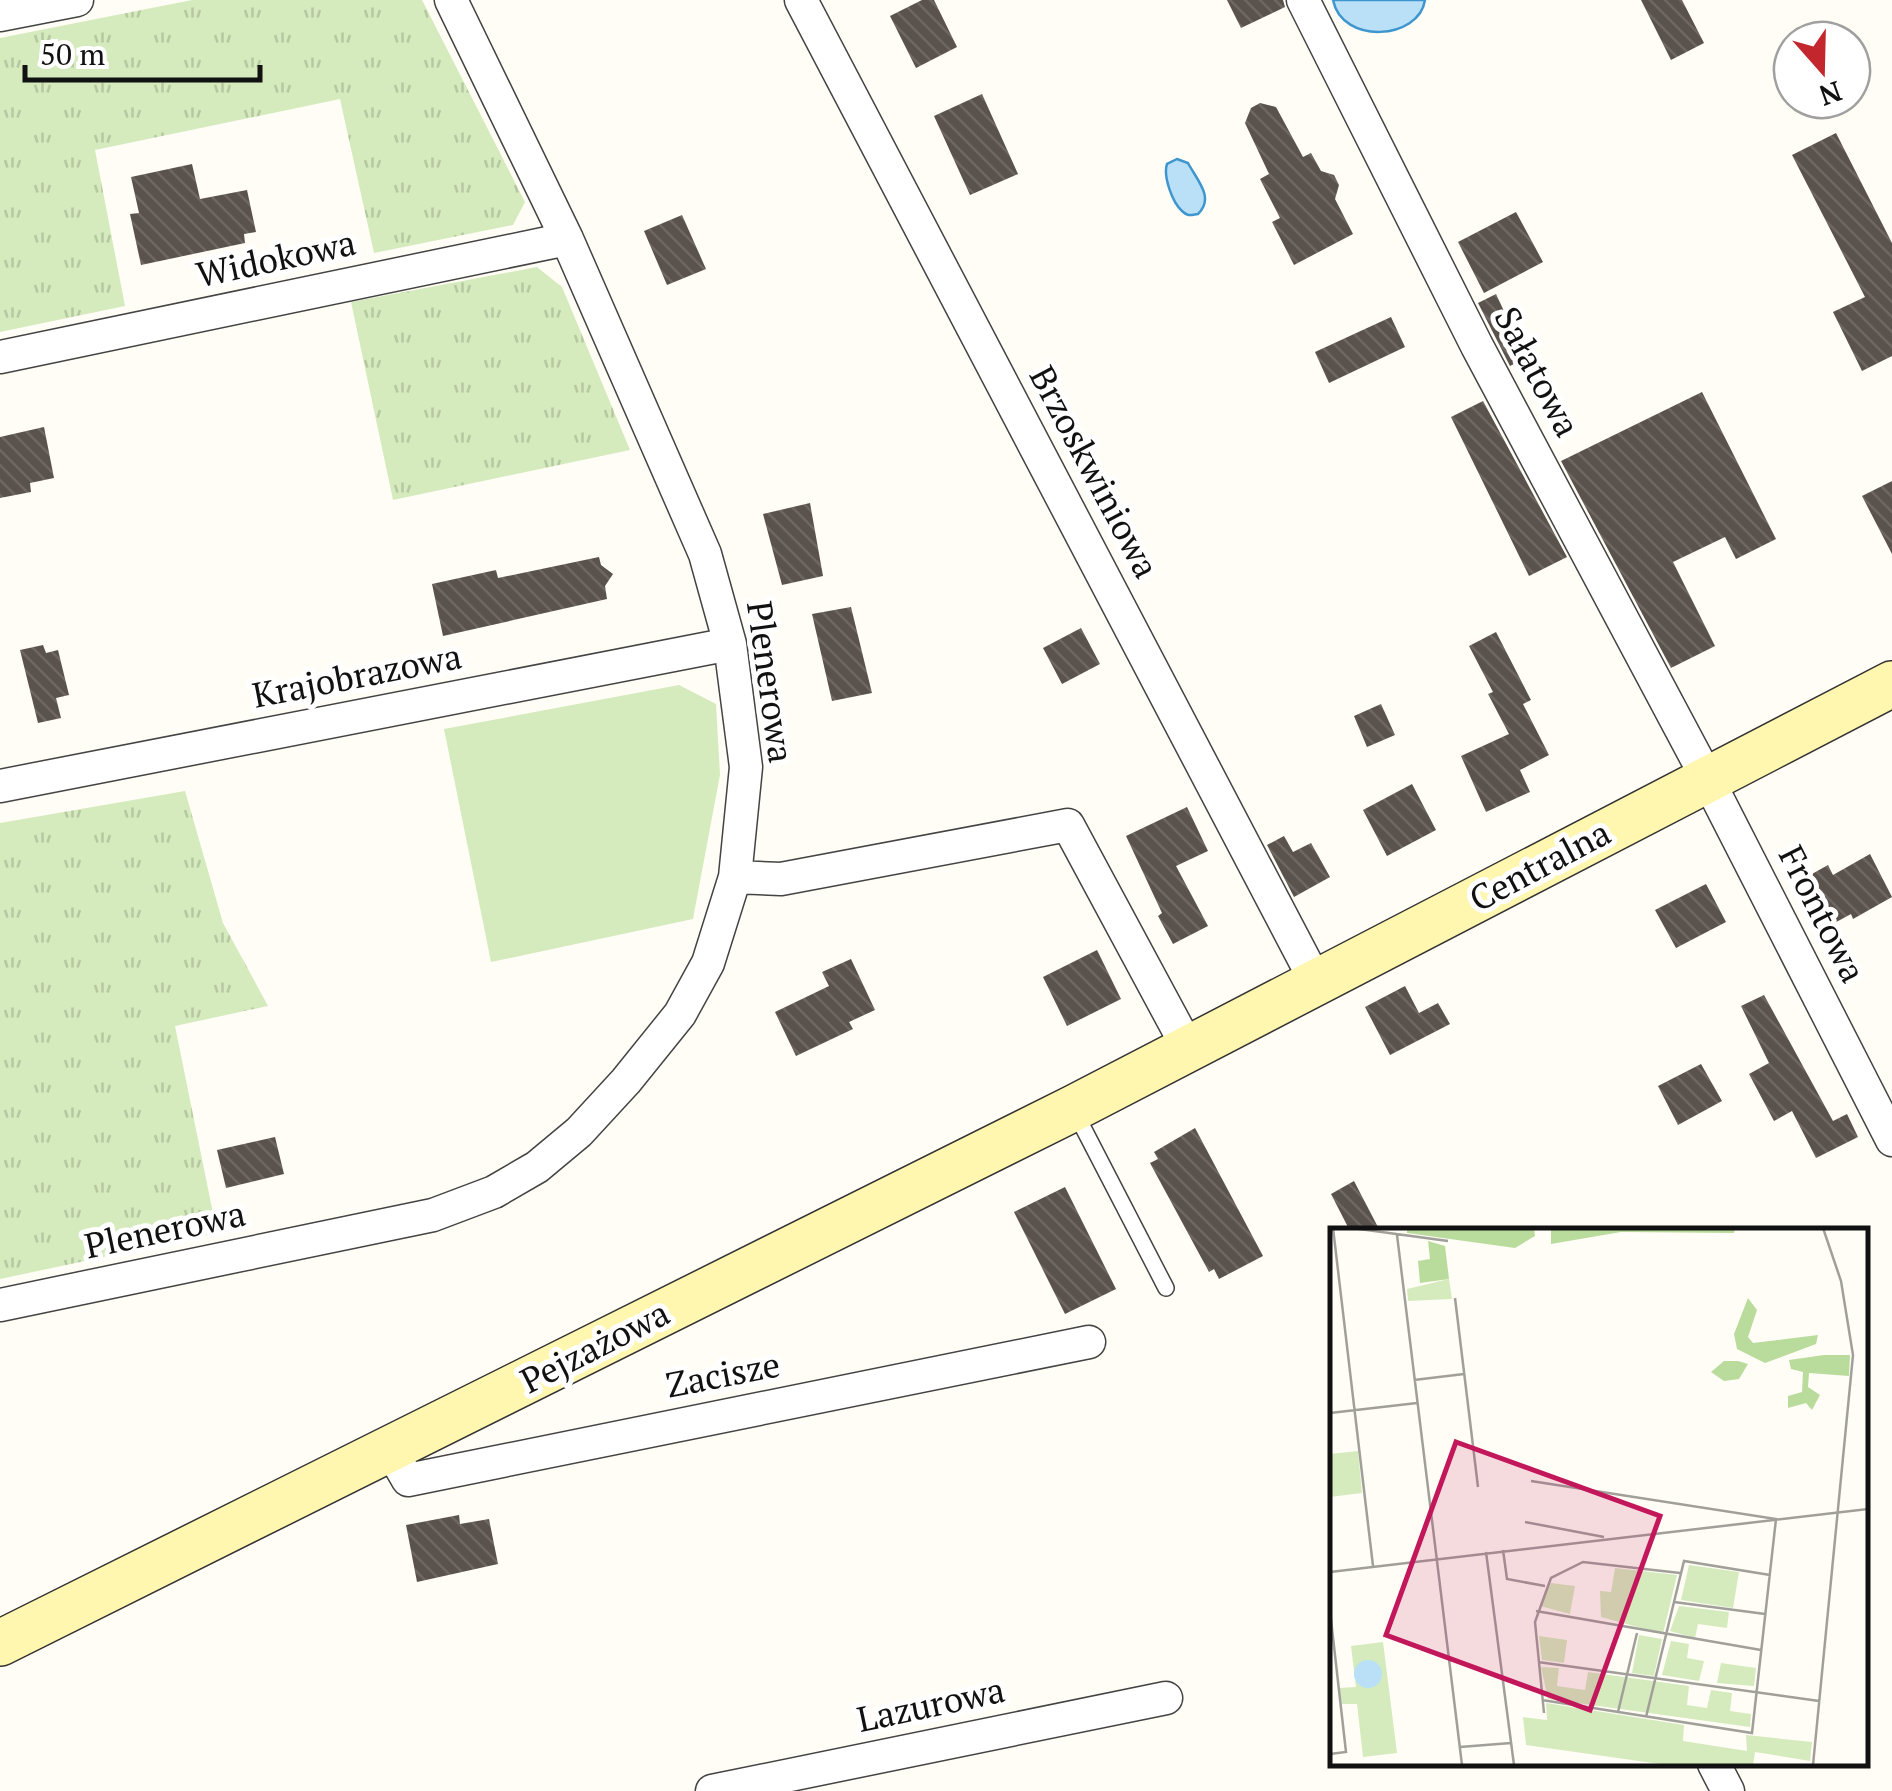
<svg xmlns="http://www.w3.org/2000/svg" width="1892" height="1791" viewBox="0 0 1892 1791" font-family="'PT Serif',serif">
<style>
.grass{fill:url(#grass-tufts)}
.garden{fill:#d5ebbd}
.water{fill:#b9e0f7;stroke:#3f96cf;stroke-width:2.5}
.building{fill:url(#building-back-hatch)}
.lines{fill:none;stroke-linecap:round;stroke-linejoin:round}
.lane-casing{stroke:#444;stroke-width:18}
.street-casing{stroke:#444;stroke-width:35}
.secondary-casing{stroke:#333;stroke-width:48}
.lane{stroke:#fff;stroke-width:15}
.street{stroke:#fff;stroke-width:32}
.secondary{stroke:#fff6b0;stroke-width:45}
.labels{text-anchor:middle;stroke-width:10;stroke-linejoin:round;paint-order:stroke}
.street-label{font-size:35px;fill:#111;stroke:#fff}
.inset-road{fill:none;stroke:#a09f9a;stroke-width:2.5}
.view{fill:#c2185b;fill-opacity:0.15;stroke:#c2185b;stroke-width:5}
.inset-edge{fill:none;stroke:#111;stroke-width:5}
</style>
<defs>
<pattern id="grass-tufts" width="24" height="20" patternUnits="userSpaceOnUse" patternTransform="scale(2.5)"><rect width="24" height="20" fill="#d5ebbd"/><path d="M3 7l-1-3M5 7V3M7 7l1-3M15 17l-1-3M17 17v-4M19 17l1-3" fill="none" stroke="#b6c8a1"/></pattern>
<pattern id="building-back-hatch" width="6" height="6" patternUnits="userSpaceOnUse" patternTransform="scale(2.5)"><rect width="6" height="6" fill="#5a524d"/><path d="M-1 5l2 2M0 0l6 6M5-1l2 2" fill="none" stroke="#6d6662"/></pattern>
</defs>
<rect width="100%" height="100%" fill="#fffdf5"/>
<path class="grass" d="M192,0H422L525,202L513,225L374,253L340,99L95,150L125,306L0,332V38Z
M537,267L562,287L630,450L393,500L351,302Z
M185,791L223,923L268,1006L175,1026L217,1233L0,1279V823Z"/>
<path class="garden" d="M679,685L716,704L720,775L693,919L491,962L444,729Z"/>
<path class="water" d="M1333,0H1425C1419,40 1342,45 1333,0Z
M1177,159L1188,163C1197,180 1215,198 1198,214C1191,215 1188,217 1182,211C1172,202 1163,176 1167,164Z"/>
<path class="building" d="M922,0H934L957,47L916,68L890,16Z
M1227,0H1283L1285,7L1241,28Z
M1641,0H1682L1704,43L1671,60Z
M982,94L1018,174L970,195L934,116Z
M1260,103L1276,107L1303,157L1311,153L1321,171L1334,175L1339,185L1335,199L1353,234L1294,265L1272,222L1280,218L1260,179L1269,174L1245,123L1251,108Z
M1836,133L1892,243V356L1862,371L1833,312L1865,297L1792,155Z
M192,164L200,199L247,190L256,232L244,234L245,243L141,265L130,214L139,213L131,177Z
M1516,212L1543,262L1484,293L1458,242Z
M682,215L706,269L667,285L644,231Z
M1496,294L1526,358L1510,366L1478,303Z
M1391,317L1405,347L1329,383L1315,352Z
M1702,392L1776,539L1736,559L1725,537L1673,562L1715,646L1671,668L1561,461Z
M1483,401L1567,557L1529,576L1451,417Z
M44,427L54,478L30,483L31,492L0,498V437Z
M1892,481V554L1862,496Z
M810,503L823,576L782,585L763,514Z
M599,557L601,565L613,574L605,586L607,599L443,636L432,584L496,570L498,578Z
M851,607L872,693L832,701L812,614Z
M1081,628L1100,664L1062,684L1043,648Z
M1496,632L1531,700L1523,704L1549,755L1520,770L1530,792L1486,812L1461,756L1509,734L1488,694L1493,692L1469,646Z
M43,645L46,653L58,650L69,695L56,698L61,718L38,723L20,650Z
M1381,704L1395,735L1367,747L1354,716Z
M1412,784L1436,830L1387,856L1363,810Z
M1187,807L1208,851L1176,866L1208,926L1173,944L1158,916L1162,913L1126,836Z
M1284,836L1293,852L1311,843L1330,877L1294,897L1267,845Z
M1870,854L1892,897L1853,919L1851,914L1829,926L1803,879L1828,865L1833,875Z
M1706,884L1726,922L1676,948L1655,910Z
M1097,950L1121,999L1067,1026L1043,977Z
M851,959L875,1010L849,1022L853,1029L796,1056L775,1012L829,986L822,972Z
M1405,986L1419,1013L1438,1003L1450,1024L1390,1055L1365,1007Z
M1764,995L1833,1121L1847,1114L1858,1137L1816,1158L1792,1111L1774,1121L1749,1074L1769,1063L1741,1006Z
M1701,1064L1722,1101L1678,1125L1658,1086Z
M1195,1128L1263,1256L1219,1279L1214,1269L1209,1272L1150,1163L1158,1159L1154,1152Z
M275,1137L284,1174L226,1188L217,1150Z
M1354,1181L1380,1231H1350L1331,1194Z
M1065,1187L1116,1289L1065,1314L1014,1212Z
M459,1515L460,1524L489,1519L498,1564L417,1582L406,1525Z"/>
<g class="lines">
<g class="lane-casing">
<path id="lane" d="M1075,1112L1166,1288"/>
</g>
<g class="street-casing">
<path id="street" d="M801,0L1316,982
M1303,0L1477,346L1707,778L1892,1140
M0,15L77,0
M0,357L567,239
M0,786L730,644
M735,877L781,879L1068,825L1188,1048
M0,1305L433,1215L494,1192L537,1167L579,1132L626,1081L680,1014L708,963L735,877L746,767L730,644L705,554L567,239L451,0
M390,1449L408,1480L1089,1342
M1714,1764L1728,1791
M712,1791L1166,1698"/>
</g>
<g class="secondary-casing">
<path id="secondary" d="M0,1643L1074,1108L1892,684"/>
</g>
<use href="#lane" class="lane"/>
<use href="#street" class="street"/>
<use href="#secondary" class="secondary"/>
</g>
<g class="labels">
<g class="street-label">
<text transform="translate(276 259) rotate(-12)" y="12">Widokowa</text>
<text transform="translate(1537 372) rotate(62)" y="12">Sałatowa</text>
<text transform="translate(1094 472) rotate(62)" y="12">Brzoskwiniowa</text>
<text transform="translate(357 676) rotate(-11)" y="12">Krajobrazowa</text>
<text transform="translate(770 682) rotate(82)" y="12">Plenerowa</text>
<text transform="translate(1540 866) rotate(-28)" y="12">Centralna</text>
<text transform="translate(1822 914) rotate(63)" y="12">Frontowa</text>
<text transform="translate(165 1230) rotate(-12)" y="12">Plenerowa</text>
<text transform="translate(595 1347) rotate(-27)" y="12">Pejzażowa</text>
<text transform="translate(723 1375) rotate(-11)" y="12">Zacisze</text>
<text transform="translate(931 1705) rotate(-12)" y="12">Lazurowa</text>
</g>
</g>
<g transform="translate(1330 1228)">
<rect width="538" height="538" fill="#fffdf5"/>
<path d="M119,51L122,71L78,73L77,61ZM359,337L409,344L403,380L351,372ZM285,340L347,347L333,406L271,389L270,363L281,364ZM349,378L399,384L397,400L368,396L365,410L340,403ZM309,407L332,411L324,448L302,445ZM209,408L237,412L234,435L212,432ZM341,413L359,416L357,430L374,433L369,453L332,447ZM391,435L426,440L424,458L387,455ZM211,439L229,440L227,458L255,462L258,444L359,458L357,477L377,480L381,462L402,465L400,483L421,486L420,499L218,471ZM216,475L354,497L353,513L417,523L416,507L482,514L480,533L425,524L423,537H337L196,517L193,489L217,492Z" fill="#d5ebbd"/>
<path d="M77,0H204L205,8L185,20L77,5ZM221,0H405L404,5L291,4L221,16ZM98,13L115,18L119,51L90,55L88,33L100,31ZM418,70L427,82L418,109L423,115L488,107L486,116L435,135L407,121L404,106ZM494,127H520L519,148L479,145L478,159L490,167L482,182L476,175L458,180V168L472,164L473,144L461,141L459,132ZM394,133H408L418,136L409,151L394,153L381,144Z" fill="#b9dc9c"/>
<path d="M28,223L32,265L0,269V226Z" fill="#d5ebbd"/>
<path d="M221,355L245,358L240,386L210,378ZM53,414L67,525L33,529L27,476H12L9,460L26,459L21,418Z" fill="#d5ebbd"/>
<path d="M24 446a14 14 0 1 1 28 0a14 14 0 1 1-28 0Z" fill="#b9e0f7"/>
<path class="inset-road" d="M3,0L43,338M22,0L118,13M67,7L132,537M125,70L148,259M84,152L134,146M0,185L87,175M201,253L446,291L422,505L212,472M195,294L274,309M173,322L177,351L215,358M156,324L184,537M0,344L538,281M344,374L435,386M0,383L16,524L0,526M206,383L431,422M208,434L489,473M288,484L307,405M214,485L205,394L221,350L253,334L350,345M316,489L354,333L440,347M130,519L181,515M483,537L523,127L511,53L493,0"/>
<path class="view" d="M126,214L330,288L260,482L56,407Z"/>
<rect width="538" height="538" class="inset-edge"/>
</g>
<g transform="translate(1822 70) rotate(160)"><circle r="48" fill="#ffffff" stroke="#a0a0a0" stroke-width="2.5"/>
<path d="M0-8L18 38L0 25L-18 38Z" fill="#c4262e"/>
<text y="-15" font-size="28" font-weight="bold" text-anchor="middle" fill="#111111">N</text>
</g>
<path d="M25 65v15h235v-15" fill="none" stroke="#111111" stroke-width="5"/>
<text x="40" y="65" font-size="30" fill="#111111" stroke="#ffffff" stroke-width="8" paint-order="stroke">50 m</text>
</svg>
